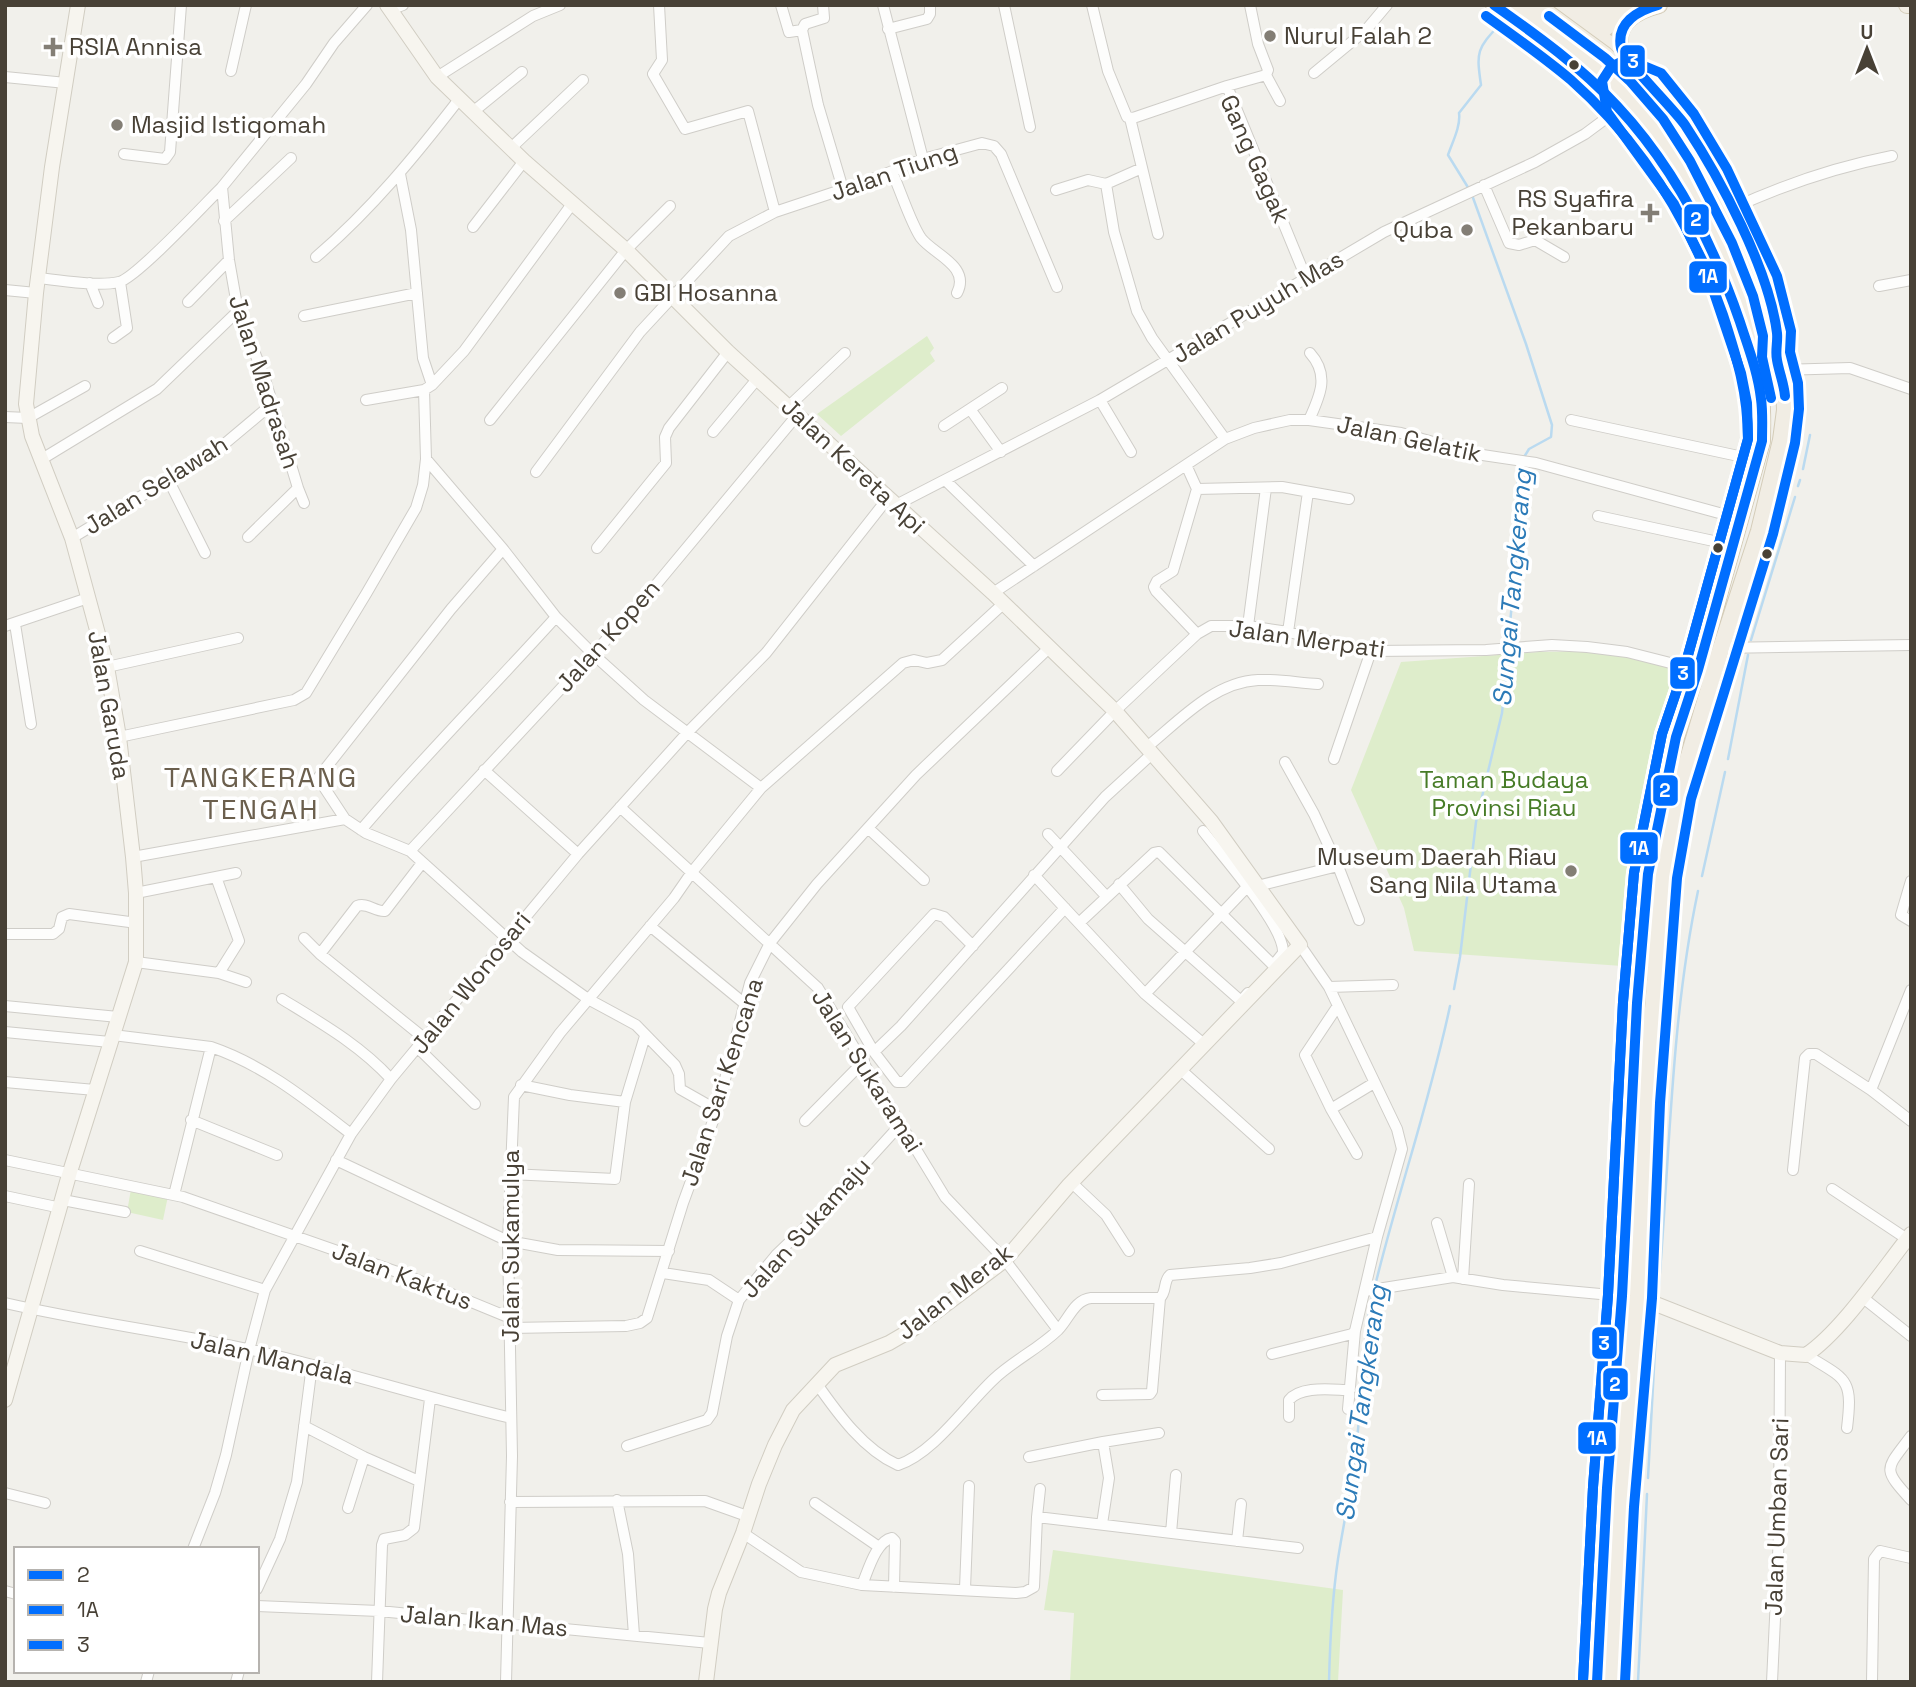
<svg xmlns="http://www.w3.org/2000/svg" width="1916" height="1687" viewBox="0 0 1916 1687" font-family="'Space Grotesk',sans-serif">
<style>
.green{fill:#deedcb}
.lines{fill:none;stroke-linecap:round;stroke-linejoin:round}
.stream{stroke:#badaf0;stroke-width:2.5}
.street-casing{stroke:#cfcdc8;stroke-width:12}
.secondary-casing{stroke:#d1cdc2;stroke-width:16}
.primary-casing{stroke:#d4ccb8;stroke-width:18}
.street{stroke:#fdfdfc;stroke-width:10}
.secondary{stroke:#f7f5ef;stroke-width:14}
.primary{stroke:#f1ede4;stroke-width:16}
.primary-bridge-casing{stroke:#d4ccb8;stroke-width:18;stroke-linecap:butt}
.primary-bridge{stroke:#f1ede4;stroke-width:16}
.bus-1-casing{stroke:#fff;stroke-width:16}
.bus-2-casing{stroke:#fff;stroke-width:16}
.bus-3-casing{stroke:#fff;stroke-width:16}
.bus-1{stroke:#006eff;stroke-width:10}
.bus-2{stroke:#006eff;stroke-width:10}
.bus-3{stroke:#006eff;stroke-width:10}
.poi-dot{fill:#837e75;stroke:#fff;stroke-width:2.5}
.bus-dot{fill:#484136;stroke:#fff;stroke-width:2.5}
.labels{text-anchor:middle;stroke-width:7;stroke-linejoin:round;paint-order:stroke}
.poi-label{font-size:24px;fill:#484136;stroke:#fff;text-anchor:start}
.street-label{font-size:24px;fill:#484136;stroke:#fff}
.park-label{font-size:24px;fill:#477c27;stroke:#fff}
.water-label{font-size:26px;font-style:italic;fill:#2c7bb8;stroke:#fff}
.quarter-label{font-size:28px;letter-spacing:2px;fill:#6b5f4d;stroke:#fff}
.line-badge{stroke:#fff;stroke-width:2.5}
.badge-label{font-size:19px;text-anchor:middle;font-weight:bold;fill:#fff}
</style>
<rect width="100%" height="100%" fill="#f1f0eb"/>
<path class="green" d="M927,336L934,348L930,353L935,361L841,436L817,414Z
M1602,651L1683,668L1669,737L1633,845L1622,966L1414,951L1404,908L1351,790L1401,662L1539,652Z
M131,1189L168,1196L163,1220L127,1212Z
M1053,1550L1343,1590L1338,1682H1070L1074,1613L1044,1610Z"/>
<g class="lines">
<path class="stream" d="M1469,189L1448,155C1452,143 1461,126 1459,113L1481,85C1476,51 1477,49 1500,24
M1472,195L1526,344L1552,425L1551,437L1529,449L1524,457
M1793,344L1797,361
M1802,394L1805,407
M1803,469L1810,435
M1798,486L1800,480
M1751,640L1795,497
M1508,645L1517,549V486L1522,463
M1728,759L1748,655
M1702,876L1725,772
M1454,989L1460,957L1476,822L1502,713L1508,651
M1375,1286C1398,1192 1430,1101 1450,1006
M1658,1296C1670,1161 1670,1024 1698,891
M1648,1478L1657,1312
M1329,1682C1330,1641 1332,1599 1338,1559C1344,1521 1352,1485 1356,1447C1363,1396 1361,1344 1373,1293
M1638,1682L1647,1494"/>
<g class="street-casing">
<path id="street" d="M659,5L662,60L653,74L685,129L748,111L775,212
M781,5L789,32L802,30
M823,5L824,18L805,24L802,30L818,105L843,189
M883,5L923,159
M1004,5L1030,127
M1092,5L1108,71L1127,117L1133,118L1227,86L1306,278
M1250,5L1258,44L1268,70L1266,75
M390,10L403,5
M888,29L927,19L930,14V5
M231,71L246,5
M1314,73L1366,30L1387,5
M5,77L66,83
M437,77L533,16L560,5
M1227,86L1266,75L1280,101
M474,111L522,72
M1130,118L1158,234
M511,148L583,80
M124,154L165,159L170,152L181,5
M892,172C900,189 911,224 921,238C933,254 971,266 957,293
M400,174L411,230L423,358L432,385
M1106,184L1142,168
M1484,185L1509,243L1519,245L1535,240L1564,257
M1056,190L1088,180L1106,184L1114,232L1137,311L1152,338L1225,439
M1731,209C1783,185 1836,167 1892,156
M224,221L291,158
M473,227L524,161
M316,257C371,210 416,155 460,98
M37,278C61,280 96,287 119,282C136,278 205,204 222,187
M90,283L98,303
M1879,286L1911,280
M5,290L36,293
M188,302L229,260
M304,316L417,293
M113,338L127,328L120,282
M1780,370L1850,368L1911,389
M366,400L424,390L432,385L464,351L572,204
M1100,400L1131,452
M789,406L845,353
M970,409L1001,452
M5,417L28,418L85,386
M490,420L626,250L670,206
M1309,420C1320,396 1330,375 1310,353
M1571,420L1757,460
M944,426L1002,388
M713,432L758,378
M42,459L157,389L238,311
M426,459L503,549L556,617L593,654L644,700L761,788
M1187,467L1197,489L1173,571L1157,581L1154,587L1156,591L1197,634
M536,472L640,332L729,236L775,212L862,183L923,159L982,143L994,146L1001,154L1057,287
M169,481L205,553
M946,481L1034,566
M298,488L304,503
M1197,489L1282,487L1349,499
M896,505L1100,400L1384,232L1535,162L1585,134L1620,108
M1598,516L1732,545
M248,537L298,488L264,376L238,311L229,260L222,187L306,84L334,43L367,5
M72,538L216,451L272,404
M597,548L666,463L665,437L669,428L728,352
M503,549L451,609L318,778L345,819L366,833L410,851L522,952L588,999L636,1025L675,1065L679,1074L680,1089L717,1110
M993,593L1225,439L1254,428L1290,420H1309L1401,433L1476,454L1536,463L1741,519
M15,624L31,724
M5,626L88,598
M1248,626L1266,488
M1288,632L1308,492
M1721,648L1911,645
M107,667L238,638
M119,737L294,700L306,693L366,594L416,508L423,485L426,459L424,390
M1147,747C1179,721 1214,682 1258,680C1278,679 1299,683 1318,684
M1334,759L1371,651
M1285,762L1314,814L1338,866
M484,770L578,854
M1057,771L1115,711L1197,634L1211,626H1248L1288,632L1371,651L1486,650L1552,645L1587,647L1627,652L1698,670
M620,807L818,988L945,1197L1005,1260L1058,1330
M868,828L924,880
M361,830C423,757 491,689 556,617
M1203,831C1221,855 1285,926 1283,953L1275,963
M1048,834L1106,896
M410,851L645,598L798,414
M133,857L345,819
M1034,875L1145,994L1205,1045
M216,877L239,941L219,973
M1911,881L1901,915L1911,921
M1119,884L1148,919L1241,1001L1248,993
M1257,886L1338,866L1359,920
M136,893L236,873
M1079,923L1154,853L1159,852L1273,965
M650,926L745,1004
M5,934H53L59,929L62,917L69,914L137,923
M304,938L320,954L424,1038
M973,946L944,917L934,914L848,1007L874,1052L897,1082H904L1065,908
M320,954L357,906C367,902 375,912 385,911L422,863
M136,962L219,973L246,982
M1329,987L1393,985
M1145,994L1247,887
M282,999C321,1023 360,1045 391,1079
M5,1006L118,1017
M1337,1007L1305,1055L1331,1109L1357,1154
M5,1032L110,1042
M113,1035L211,1047C264,1065 307,1100 351,1134
M418,1048L475,1104
M874,1052L901,1026L1105,797L1153,753
M1181,1070L1269,1149
M5,1082L95,1090
M521,1085L570,1095L625,1102
M1871,1090L1911,990
M1331,1109L1374,1083
M191,1120L277,1155
M805,1121L864,1061
M5,1160L183,1197L403,1274L510,1318
M336,1160L508,1241L558,1250L669,1251
M1793,1170L1805,1058L1809,1054H1816L1871,1090L1911,1121
M510,1174L615,1179L625,1102L645,1036
M1071,1182L1106,1215L1129,1251
M1832,1189L1907,1239
M174,1195L211,1047
M5,1196L61,1208
M63,1200L125,1212
M1437,1223L1453,1277
M140,1251L265,1290
M663,1273L709,1280L739,1300
M1463,1279L1469,1184
M1365,1291L1453,1277L1503,1285L1622,1296
M1862,1297L1911,1336
M5,1303C87,1322 170,1332 252,1350C339,1370 424,1397 511,1418
M510,1328L626,1326L640,1323L647,1318L683,1203L717,1110L750,983L770,943L817,884L916,775L1049,648
M1272,1354L1352,1334L1355,1331L1377,1237L1402,1149L1397,1129L1329,987L1300,945
M1806,1355C1847,1380 1853,1378 1847,1428
M817,1384C838,1414 864,1450 898,1465C934,1453 966,1405 994,1379C1013,1361 1038,1349 1058,1330C1069,1319 1074,1300 1091,1298H1160
M1102,1395L1150,1394L1152,1391L1160,1298C1167,1292 1163,1281 1170,1275L1250,1268L1281,1263L1377,1237
M1348,1409L1355,1331
M1289,1417V1400C1301,1385 1333,1390 1350,1390
M304,1426L364,1457L419,1481
M1911,1436C1886,1470 1881,1467 1911,1500
M627,1446L707,1420L712,1413L727,1336L739,1300L777,1254L821,1212L900,1125
M1029,1457L1103,1442
M5,1493L45,1503
M617,1500L628,1554L634,1635
M510,1502L705,1501L747,1516
M815,1503L879,1547
M348,1508L364,1457
M1037,1517L1040,1489
M1102,1524L1109,1478L1103,1442L1159,1433
M743,1533L801,1572L862,1585L1016,1593L1025,1592L1034,1587L1037,1517L1298,1548
M1171,1533L1176,1475
M1237,1541L1241,1504
M193,1549L215,1493L226,1455L249,1350L265,1290L351,1134L391,1079L578,854L687,733L766,653L888,498
M862,1585C868,1571 876,1541 892,1538L895,1541L894,1587
M257,1589L280,1539L297,1482L312,1365
M965,1589L969,1486
M5,1591L16,1594
M257,1606L379,1611L710,1643
M146,1682L149,1671
M236,1682L239,1671
M377,1682L382,1545L384,1539L405,1535L414,1528L430,1399
M506,1682L512,1456L508,1241L514,1097L560,1033L674,898L692,872L761,788L903,663L914,660L927,663L942,660L1003,604
M1772,1682L1779,1534L1780,1353
M1872,1682L1874,1559L1880,1551L1911,1558"/>
</g>
<g class="secondary-casing">
<path id="secondary" d="M387,5L437,77L524,161L626,250L728,352L993,593L1115,711L1211,821L1300,945L1069,1185L1005,1260L913,1329L889,1343L835,1365L793,1410L775,1445L759,1484L743,1533L719,1593L715,1609L706,1682
M1638,1297L1780,1353L1806,1355C1842,1331 1883,1269 1911,1234
M5,1400L69,1175L136,962V893L133,857L119,737L107,667L72,538L32,436L26,404L36,293L52,167L78,5"/>
</g>
<g class="primary-casing">
<path id="primary" d="M1494,5C1527,29 1562,52 1591,80C1665,148 1713,236 1743,331C1750,353 1758,375 1761,398C1763,412 1762,427 1762,441L1698,670L1676,737L1648,874L1637,1003L1622,1296L1607,1488L1597,1682
M1557,5L1618,51L1651,83L1683,122L1702,152L1741,230L1763,280L1777,336L1776,353L1784,385L1785,410L1781,440L1759,531L1721,648L1677,796L1663,876L1646,1102L1638,1297L1620,1506L1611,1682
M1570,5L1595,9L1608,6
M1907,5H1911
M1578,31L1584,24L1616,5
M1591,42L1605,28L1635,5
M1622,54C1612,25 1634,11 1659,5
M1586,59L1615,83
M1625,75C1662,109 1690,151 1713,196
M1738,247L1753,289L1767,336"/>
</g>
<use href="#street" class="street"/>
<use href="#secondary" class="secondary"/>
<use href="#primary" class="primary"/>
<g class="primary-bridge-casing">
<path id="primary-bridge" d="M1513,5L1586,59
M1537,5L1605,55L1625,75
M1615,83C1688,162 1725,237 1757,339"/>
</g>
<use href="#primary-bridge" class="primary-bridge"/>
<g class="bus-1-casing">
<path id="bus-1" d="M1494,5C1538,36 1581,67 1617,106C1675,168 1713,243 1740,322C1748,347 1758,372 1761,399C1763,413 1762,427 1762,441L1698,670L1676,737L1648,874L1637,1003L1622,1296L1607,1488L1597,1682
M1658,5C1637,11 1616,23 1621,48C1622,58 1674,109 1685,125C1720,178 1769,269 1777,333C1778,342 1775,351 1777,360C1779,372 1784,384 1785,396"/>
</g>
<g class="bus-2-casing">
<path id="bus-2" d="M1486,16C1515,37 1544,57 1571,80C1642,143 1692,225 1723,315C1737,358 1748,393 1748,439L1685,666L1662,734L1634,873L1623,1002L1608,1295L1593,1487L1583,1681
M1549,16L1605,58L1630,81L1663,119L1690,161L1732,243L1753,296L1763,336L1762,357L1771,398"/>
</g>
<g class="bus-3-casing">
<path id="bus-3" d="M1583,1681L1593,1487L1608,1295L1623,1002L1634,873L1662,734L1685,666L1748,439L1747,403L1741,373L1705,266L1674,204L1607,112L1602,81L1611,67L1623,61H1632L1661,73L1694,114L1727,169L1777,276L1791,331L1790,352L1798,383L1799,409L1795,443L1773,534L1691,799L1677,878L1660,1103L1652,1298L1634,1507L1625,1682"/>
</g>
<use href="#bus-1" class="bus-1"/>
<use href="#bus-2" class="bus-2"/>
<use href="#bus-3" class="bus-3"/>
</g>
<g class="poi-dot">
<circle cx="1270" cy="36" r="7"/>
<path d="M49.5 36.5h7v7h7v7h-7v7h-7v-7h-7v-7h7z"/>
<circle cx="117" cy="125" r="7"/>
<path d="M1646.5 202.5h7v7h7v7h-7v7h-7v-7h-7v-7h7z"/>
<circle cx="1467" cy="230" r="7"/>
<circle cx="620" cy="293" r="7"/>
<circle cx="1571" cy="871" r="7"/>
</g>
<g class="bus-dot">
<circle cx="1574" cy="65" r="6"/>
<circle cx="1718" cy="548" r="6"/>
<circle cx="1767" cy="554" r="6"/>
</g>
<g class="labels">
<g class="poi-label">
<text x="1284" y="44">Nurul Falah 2</text>
<text x="69" y="55">RSIA Annisa</text>
<text x="131" y="133">Masjid Istiqomah</text>
<text x="1634" y="207" text-anchor="end">RS Syafira<tspan x="1634" dy="28">Pekanbaru</tspan></text>
<text x="1453" y="238" text-anchor="end">Quba</text>
<text x="634" y="301">GBI Hosanna</text>
<text x="1557" y="865" text-anchor="end">Museum Daerah Riau<tspan x="1557" dy="28">Sang Nila Utama</tspan></text>
</g>
<g class="street-label">
<text transform="translate(1255 159) rotate(66)" y="8">Gang Gagak</text>
<text transform="translate(894 172) rotate(-19)" y="8">Jalan Tiung</text>
<text transform="translate(1258 307) rotate(-31)" y="8">Jalan Puyuh Mas</text>
<text transform="translate(264 382) rotate(72)" y="8">Jalan Madrasah</text>
<text transform="translate(1409 439) rotate(12)" y="8">Jalan Gelatik</text>
<text transform="translate(853 466) rotate(43)" y="8">Jalan Kereta Api</text>
<text transform="translate(156 485) rotate(-32)" y="8">Jalan Selawah</text>
<text transform="translate(608 636) rotate(-48)" y="8">Jalan Kopen</text>
<text transform="translate(1307 639) rotate(8)" y="8">Jalan Merpati</text>
<text transform="translate(109 705) rotate(80)" y="8">Jalan Garuda</text>
<text transform="translate(471 983) rotate(-51)" y="8">Jalan Wonosari</text>
<text transform="translate(867 1071) rotate(58)" y="8">Jalan Sukaramai</text>
<text transform="translate(722 1082) rotate(-72)" y="8">Jalan Sari Kencana</text>
<text transform="translate(806 1228) rotate(-48)" y="8">Jalan Sukamaju</text>
<text transform="translate(511 1246) rotate(-90)" y="8">Jalan Sukamulya</text>
<text transform="translate(402 1276) rotate(21)" y="8">Jalan Kaktus</text>
<text transform="translate(955 1292) rotate(-38)" y="8">Jalan Merak</text>
<text transform="translate(272 1358) rotate(13)" y="8">Jalan Mandala</text>
<text transform="translate(1777 1517) rotate(-88)" y="8">Jalan Umban Sari</text>
<text transform="translate(484 1621) rotate(5)" y="8">Jalan Ikan Mas</text>
</g>
<g class="park-label">
<text x="1504" y="788">Taman Budaya<tspan x="1504" dy="28">Provinsi Riau</tspan></text>
</g>
<g class="water-label">
<text transform="translate(1512 588) rotate(-85)" y="9">Sungai Tangkerang</text>
<text transform="translate(1361 1403) rotate(-82)" y="9">Sungai Tangkerang</text>
</g>
<g class="quarter-label">
<text x="261" y="787">TANGKERANG<tspan x="261" dy="32">TENGAH</tspan></text>
</g>
</g>
<g class="line-badge">
<rect x="1619" y="44" width="27" height="34" rx="7" fill="#006eff"/>
<rect x="1683" y="203" width="27" height="33" rx="7" fill="#006eff"/>
<rect x="1688" y="260" width="40" height="34" rx="7" fill="#006eff"/>
<rect x="1669" y="656" width="27" height="34" rx="7" fill="#006eff"/>
<rect x="1652" y="774" width="27" height="33" rx="7" fill="#006eff"/>
<rect x="1619" y="831" width="40" height="34" rx="7" fill="#006eff"/>
<rect x="1591" y="1326" width="27" height="34" rx="7" fill="#006eff"/>
<rect x="1602" y="1367" width="27" height="34" rx="7" fill="#006eff"/>
<rect x="1577" y="1421" width="40" height="34" rx="7" fill="#006eff"/>
</g>
<g class="badge-label">
<text x="1633" y="68">3</text>
<text x="1696" y="226">2</text>
<text x="1708" y="283">1A</text>
<text x="1683" y="680">3</text>
<text x="1665" y="797">2</text>
<text x="1639" y="855">1A</text>
<text x="1604" y="1350">3</text>
<text x="1615" y="1391">2</text>
<text x="1597" y="1445">1A</text>
</g>
<rect width="1916" height="1687" fill="none" stroke="#484136" stroke-width="14"/>
<rect x="14" y="1547" width="245" height="126" fill="#ffffff" stroke="#b6b3af" stroke-width="2"/>
<rect x="28" y="1570" width="35" height="10" fill="#006eff" stroke="#b6b3af" stroke-width="2"/>
<text x="77" y="1582" font-size="21" fill="#484136">2</text>
<rect x="28" y="1605" width="35" height="10" fill="#006eff" stroke="#b6b3af" stroke-width="2"/>
<text x="77" y="1617" font-size="21" fill="#484136">1A</text>
<rect x="28" y="1640" width="35" height="10" fill="#006eff" stroke="#b6b3af" stroke-width="2"/>
<text x="77" y="1652" font-size="21" fill="#484136">3</text>
<g transform="translate(1867 49)" stroke="#ffffff" stroke-width="5" paint-order="stroke">
<path d="M0-5L12 26L0 18L-12 26Z" fill="#484136"/>
<text y="-10" font-size="19" font-weight="bold" text-anchor="middle" fill="#484136">U</text>
</g>
</svg>
